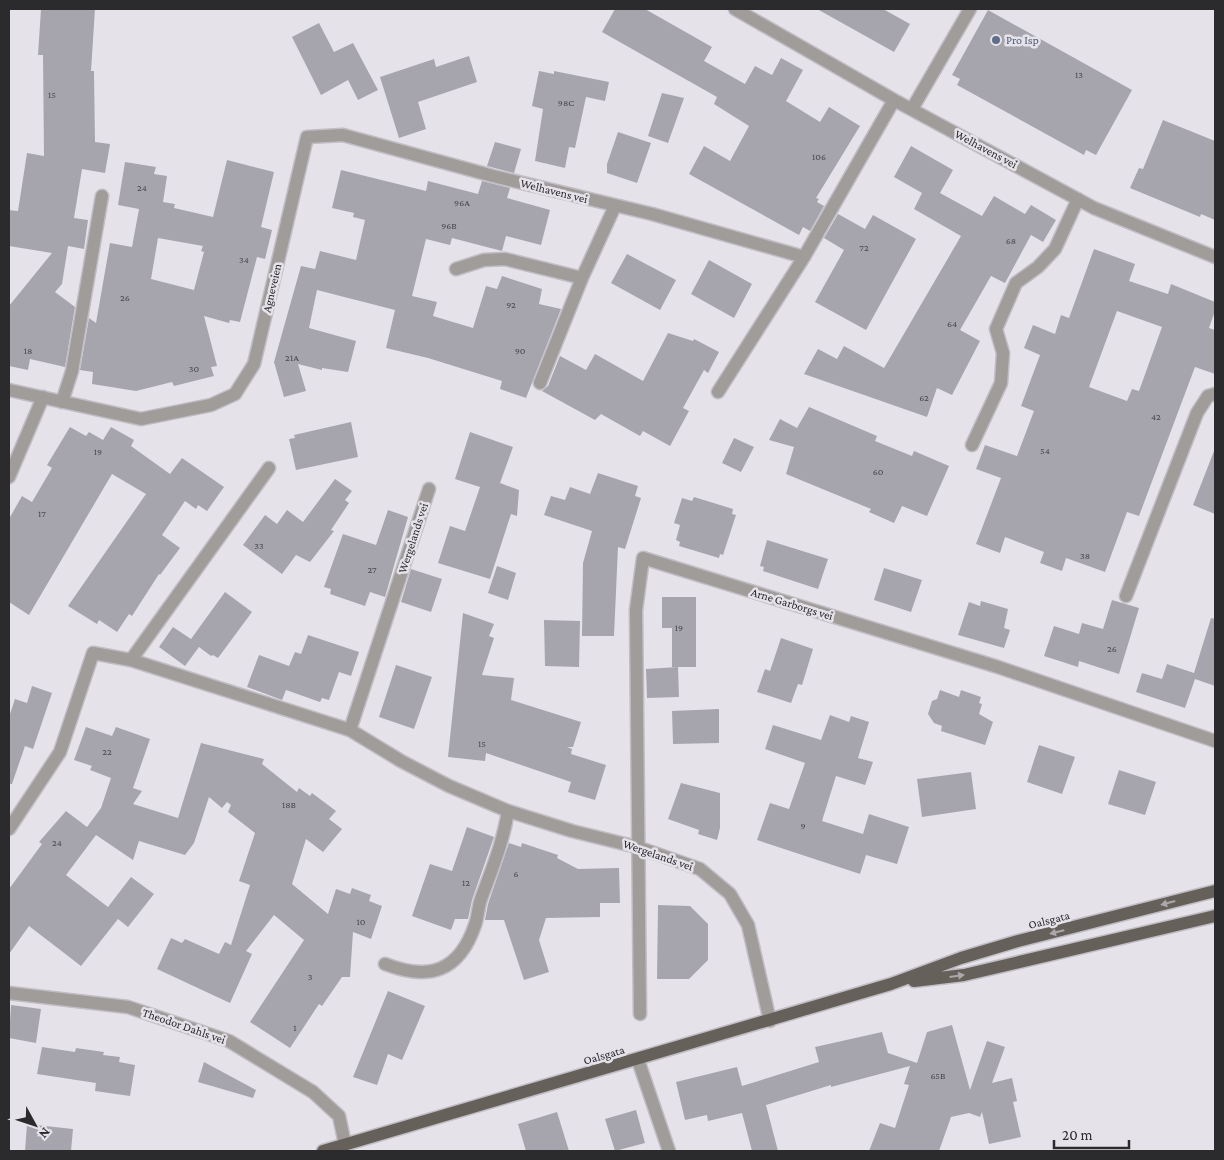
<svg xmlns="http://www.w3.org/2000/svg" width="1224" height="1160" viewBox="0 0 1224 1160" font-family="'Crimson Pro',serif">
<style>
.building{fill:#a6a5ae;fill-rule:evenodd}
.lines{fill:none;stroke-linecap:round;stroke-linejoin:round}
.minor-casing{stroke:#c1bdc4;stroke-width:15}
.major-casing{stroke:#c1bdc4;stroke-width:15}
.minor{stroke:#9f9c99;stroke-width:12}
.major{stroke:#66605b;stroke-width:12}
.oneway{fill:#aca8aa}
.service-dot{fill:#5c6f8a;stroke:#e6e2ea;stroke-width:2}
.labels{text-anchor:middle;stroke-width:5;stroke-linejoin:round;paint-order:stroke}
.number-label{font-size:10px;fill:#4a494d}
.service-label{font-size:12px;fill:#4e5e75;stroke:#e6e2ea;text-anchor:start}
.street-label{font-size:12px;fill:#2b2a2d;stroke:#e6e2ea}
</style>
<rect width="100%" height="100%" fill="#e6e2ea"/>
<path class="building" d="M41,9H95L91,71H94L95,142L110,144L105,173L82,169L74,218L88,220L84,249L68,246L62,284L55,292L75,307L65,367L30,359L28,370L9,366V306L52,253L9,246V210L18,211L27,153L44,156L43,55H38Z
M615,9H645L712,47L704,61L745,84L755,66L772,75L781,58L803,70L786,101L820,122L829,107L860,126L816,198L819,199L817,202L824,206L810,231L803,227L799,235L689,174L704,146L730,161L749,126L714,104L717,97L602,32Z
M817,9H883L910,24L894,52Z
M988,10L1132,90L1096,155L1086,150L1084,155L957,85L960,79L952,75Z
M319,23L334,52L353,43L378,90L358,100L348,80L321,95L292,37Z
M469,56L477,82L418,102L426,129L399,138L380,77L434,59L436,67Z
M539,71L554,74V71L609,82L605,101L586,97L575,148L569,147L565,168L535,161L543,109L532,106Z
M662,93L684,98L668,143L648,136Z
M1163,120L1215,141V220L1201,214L1200,217L1130,188L1139,168L1143,169Z
M618,132L651,143L637,183L607,173V164Z
M495,142L521,149L514,173L487,166Z
M911,146L953,170L940,193L982,216L994,196L1025,214L1031,205L1056,220L1043,242L1031,235L1005,283L991,276L960,330L980,341L952,395L937,388L927,417L804,374L818,349L837,359L844,346L884,368L961,236L914,209L922,193L894,177Z
M227,160L274,172L261,227L272,230L265,259L257,257L240,322L230,320L229,323L204,316L217,366L211,367L214,376L174,386L172,382L136,391L92,384L93,372L80,370L89,318L96,323L110,243L132,247L139,209L118,205L125,162L156,167L154,174L167,176L163,202L175,204L174,208L213,217ZM158,238L203,246L201,251L204,252L194,290L151,279Z
M341,170L426,191L428,181L478,194L482,181L510,188L507,198L550,210L541,245L506,236L502,251L452,238L450,245L426,239L412,296L437,302L433,316L473,328L486,286L497,289L502,276L542,289L539,304L561,309L526,398L500,389L502,381L428,358L386,348L395,310L317,290L309,328L356,341L348,372L322,368V370L298,364L306,391L284,397L274,362L301,266L315,269L320,251L356,260L365,220L353,217L354,213L332,208Z
M838,214L865,229L873,215L916,239L866,330L815,302L844,250L824,238Z
M1094,249L1135,264L1129,281L1168,294L1171,284L1215,302V311L1209,328L1215,330V374L1195,367L1139,516L1127,512L1105,572L1066,558L1062,571L1040,563L1044,552L1005,537L1000,553L976,544L1001,478L976,469L985,445L1017,456L1034,411L1021,406L1040,355L1024,348L1033,325L1055,334L1061,315L1069,318ZM1117,311L1162,327L1139,391L1132,389L1127,401L1089,387Z
M627,254L676,280L660,310L611,283Z
M709,260L752,284L734,318L691,294Z
M668,333L693,341L694,339L719,352L708,373L704,370L683,408L689,411L670,446L643,431L640,436L601,414L595,420L542,391L548,386L560,356L586,370L595,354L643,381Z
M809,407L877,436L875,441L912,456L914,451L949,466L927,516L902,506L894,523L869,512L871,509L786,474L794,447L769,440L780,419L797,428Z
M351,422L358,457L296,470L289,439L295,438L294,435Z
M70,427L86,436L89,432L103,440L111,427L134,440L131,446L170,474L182,458L224,487L207,511L198,505L196,509L185,501L162,535L180,548L160,575L159,574L132,616L129,614L117,632L99,620L97,624L68,606L146,494L112,474L29,615L9,602V519L22,496L32,502L52,468L47,465Z
M470,432L513,447L500,483L519,490L517,516L511,514L490,579L438,563L450,526L465,531L480,487L455,479Z
M734,438L754,447L741,472L722,463Z
M1214,451H1215V514L1193,505Z
M598,473L638,486L635,496L641,498L625,549L618,547L614,636H582L583,563L592,531L544,515L551,496L565,500L570,487L590,494Z
M335,479L352,491L345,500L349,503L331,530L334,531L310,562L296,555L282,574L243,545L265,515L277,524L287,510L303,522Z
M694,497L733,509L732,514L736,515L723,555L720,554L719,558L679,546L680,542L676,540L680,525L674,523L682,498L692,501Z
M388,510L408,517L385,597L370,592L365,606L330,594L331,589L324,587L343,534L376,545Z
M767,540L828,559L818,589L763,571L764,567L760,566Z
M497,566L516,573L508,600L488,593Z
M884,568L922,580L911,612L874,600Z
M411,569L442,579L431,612L401,602Z
M225,592L252,612L218,658L213,655L211,656L199,647L185,666L159,647L173,627L191,639Z
M662,597H696V667H672V628H662Z
M1112,600L1139,608L1119,674L1079,661L1078,667L1044,656L1054,626L1079,634L1082,623L1103,629Z
M981,601L1008,609L1004,628L1010,630L1004,648L958,635L969,602L980,606Z
M463,613L494,624L489,636L494,638L482,675L514,678L511,700L581,722L573,747H567L572,749L571,754L606,765L595,800L568,792L571,782L486,753L485,761L448,757Z
M1211,618L1215,619V686L1195,679L1185,708L1136,692L1142,673L1162,679L1167,664L1194,673Z
M544,620L580,621L579,667L545,666Z
M308,635L359,652L351,676L339,672L329,700L322,698L320,702L286,690L282,700L247,687L259,655L289,666L295,652L301,654Z
M781,638L813,649L802,685L798,684L791,703L757,692L765,669L770,671Z
M396,665L432,677L414,729L379,717Z
M678,667L679,697L647,698L646,669Z
M32,686L52,693L33,749L25,746L12,784H9V717L15,699L27,703Z
M940,690L959,697L961,690L981,697L979,703L982,704L979,714L993,722L985,745L941,731L942,726L934,723L928,714L932,701L937,699Z
M719,709V743L673,744L672,711Z
M830,715L849,722L851,716L869,722L858,758L873,762L865,785L836,776L822,821L863,834L869,814L909,827L897,864L866,855L860,874L757,840L770,803L789,809L805,763L765,749L773,725L821,740Z
M86,727L112,736L116,727L150,739L133,788L142,791L133,804L178,818L201,743L264,759L262,764L297,792L299,788L310,796L312,793L336,811L329,819L342,829L323,852L306,839L292,884L328,914L336,889L350,894L352,888L371,895L369,901L382,906L371,939L353,932L350,977H342L322,1006L319,1004L290,1048L250,1022L304,940L274,915L246,951L252,954L230,1003L157,969L171,938L182,943L185,939L219,954L225,942L231,945L250,885L239,881L255,833L228,812L231,805L227,802L222,808L209,797L194,843L185,855L139,841L133,860L96,835L66,875L108,907L131,877L154,894L128,927L118,919L81,966L29,926L9,954V889L42,844L39,842L66,811L87,827L101,808L111,778L90,770L92,766L74,760Z
M1039,745L1075,757L1062,794L1027,782Z
M1119,770L1156,782L1145,815L1108,804Z
M971,772L976,809L922,817L917,779Z
M681,783L720,793V828L717,840L698,834L699,830L668,819Z
M467,827L494,837L472,900L468,919H455L451,930L412,916L430,864L452,871Z
M509,843L521,847L522,843L558,855L557,858L578,869L619,868L620,903H600V917L546,918L539,940L549,972L524,980L504,920H485L488,904Z
M658,905L690,906L708,924V960L689,979H657Z
M388,991L425,1006L402,1060L388,1054L377,1085L353,1077Z
M11,1005L41,1009L36,1043L9,1038Z
M952,1025L970,1090L987,1041L1005,1047L992,1083L1012,1078L1017,1101L1013,1102L1021,1137L989,1144L982,1112L980,1117L969,1113L951,1117L939,1151H869L880,1123L895,1128L909,1085L904,1084L910,1066L831,1087V1085L766,1105L778,1151H752L742,1113L708,1121L707,1115L685,1120L676,1082L737,1067L742,1086L819,1062L815,1047L882,1032L888,1053L917,1063L927,1032Z
M42,1047L75,1052L76,1048L104,1052L103,1055L120,1057L119,1062L135,1065L130,1096L95,1091L96,1083L37,1074Z
M204,1062L256,1090L253,1098L198,1082Z
M636,1110L645,1143L615,1151L605,1119Z
M557,1112L569,1151H526L518,1124Z
M27,1124L73,1129L71,1151H25Z"/>
<g class="lines">
<g class="minor-casing">
<path id="minor" d="M735,9L894,100L1094,208L1215,257
M912,109L970,9
M456,269L484,260L505,259L582,278
M540,383L582,278L615,206
M9,390L141,419L211,405L235,394L254,364L307,137L343,135L493,176L652,214L804,257
M718,392L804,257L894,100
M62,402L72,371L102,196
M972,445L1001,383L1003,353L996,329L1016,283L1038,267L1055,249L1078,199
M9,477L43,397
M1126,596L1197,413L1208,396L1215,394
M131,660L269,468
M350,730L429,489
M9,829L60,752L93,653L131,660L350,730L401,761L449,786L508,811L572,831L637,847L700,869L730,894L748,925L770,1021
M385,964C429,981 459,972 475,925C478,917 478,907 481,899C492,869 503,843 508,811
M9,993L128,1007L229,1041L313,1092L339,1116L345,1144
M640,1014L636,610L643,558L998,667L1215,741
M638,1060L669,1151"/>
</g>
<g class="major-casing">
<path id="major" d="M914,981L964,975L1215,916
M323,1151L891,984L961,958L1018,941L1215,891"/>
</g>
<use href="#minor" class="minor"/>
<use href="#major" class="major"/>
</g>
<defs><path id="oneway-solid" d="M-6-.8H1V-3.2L6.5 0L1 3.2V.8H-6Z" transform="scale(1.25)"/></defs>
<g class="oneway">
<use href="#oneway-solid" transform="translate(1168 903) rotate(165)"/>
<use href="#oneway-solid" transform="translate(1057 932) rotate(166)"/>
<use href="#oneway-solid" transform="translate(957 976) rotate(-8)"/>
</g>
<circle class="service-dot" cx="996" cy="40" r="5"/>
<g class="labels">
<g class="number-label">
<text x="1079" y="78">13</text>
<text x="52" y="98">15</text>
<text x="566" y="106">98C</text>
<text x="819" y="160">106</text>
<text x="142" y="191">24</text>
<text x="462" y="206">96A</text>
<text x="449" y="229">96B</text>
<text x="1011" y="244">68</text>
<text x="864" y="251">72</text>
<text x="244" y="263">34</text>
<text x="125" y="301">26</text>
<text x="511" y="308">92</text>
<text x="952" y="327">64</text>
<text x="28" y="354">18</text>
<text x="520" y="354">90</text>
<text x="292" y="361">21A</text>
<text x="194" y="372">30</text>
<text x="924" y="401">62</text>
<text x="1156" y="420">42</text>
<text x="1045" y="454">54</text>
<text x="98" y="455">19</text>
<text x="878" y="475">60</text>
<text x="42" y="517">17</text>
<text x="259" y="549">33</text>
<text x="1085" y="559">38</text>
<text x="372" y="573">27</text>
<text x="679" y="631">19</text>
<text x="1112" y="652">26</text>
<text x="482" y="747">15</text>
<text x="107" y="755">22</text>
<text x="289" y="808">18B</text>
<text x="803" y="829">9</text>
<text x="57" y="846">24</text>
<text x="516" y="877">6</text>
<text x="466" y="886">12</text>
<text x="361" y="925">10</text>
<text x="310" y="980">3</text>
<text x="295" y="1031">1</text>
<text x="938" y="1079">65B</text>
</g>
<g class="service-label">
<text x="1006" y="44">Pro Isp</text>
</g>
<g class="street-label">
<text transform="translate(986 149) rotate(28)" y="4">Welhavens vei</text>
<text transform="translate(554 191) rotate(14)" y="4">Welhavens vei</text>
<text transform="translate(272 288) rotate(-77)" y="4">Agneveien</text>
<text transform="translate(413 538) rotate(-72)" y="4">Wergelands vei</text>
<text transform="translate(792 604) rotate(17)" y="4">Arne Garborgs vei</text>
<text transform="translate(658 855) rotate(19)" y="4">Wergelands vei</text>
<text transform="translate(1049 920) rotate(-14)" y="4">Oalsgata</text>
<text transform="translate(184 1026) rotate(19)" y="4">Theodor Dahls vei</text>
<text transform="translate(604 1055) rotate(-16)" y="4">Oalsgata</text>
</g>
</g>
<rect width="1224" height="1160" fill="none" stroke="#2b2a2d" stroke-width="20"/>
<g transform="translate(35 1125) rotate(130)" stroke="#e6e2ea" stroke-width="4" paint-order="stroke">
<path d="M0-4L9 19L0 12L-9 19Z" fill="#2b2a2d"/>
<text y="-8" font-size="14" font-weight="bold" text-anchor="middle" fill="#2b2a2d">N</text>
</g>
<path d="M1054 1140v8h75v-8" fill="none" stroke="#2b2a2d" stroke-width="2.5"/>
<text x="1062" y="1140" font-size="15" fill="#2b2a2d" stroke="#e6e2ea" stroke-width="4" paint-order="stroke">20 m</text>
</svg>
